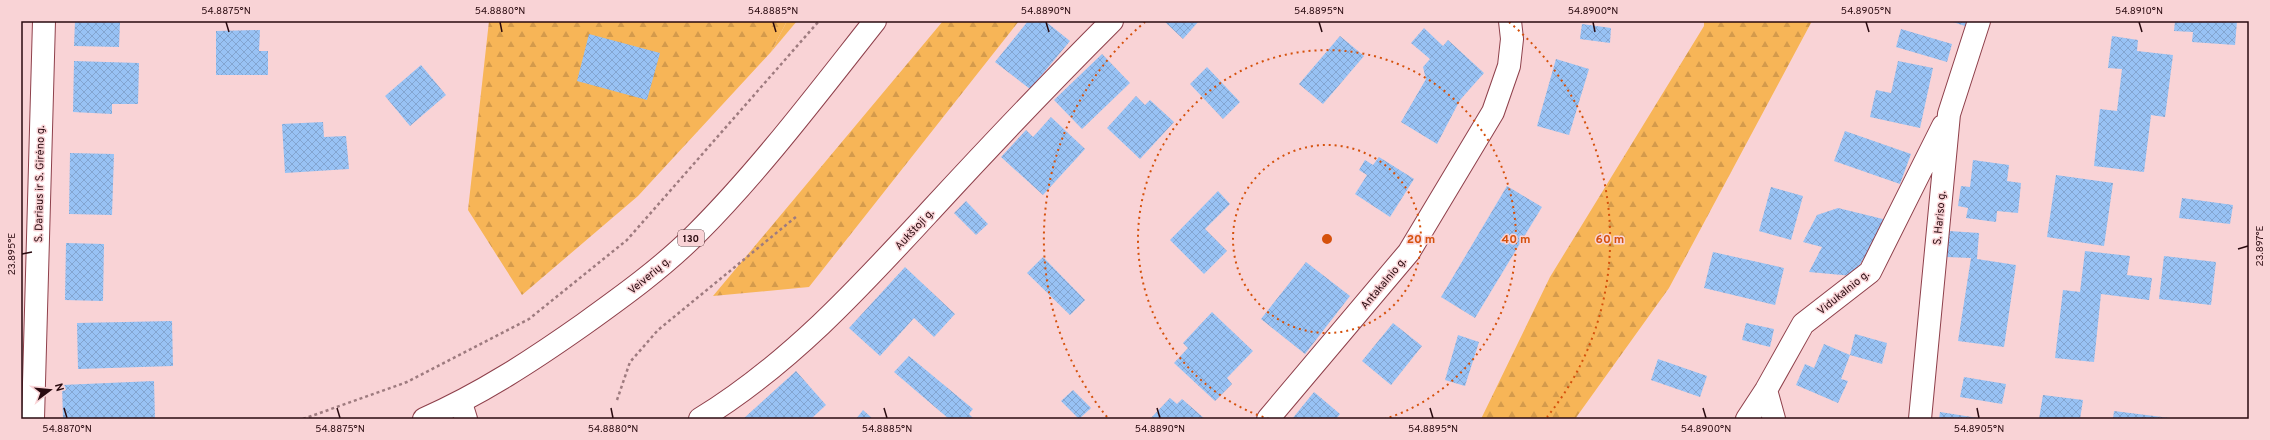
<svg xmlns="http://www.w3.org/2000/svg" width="2270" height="440" viewBox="0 0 2270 440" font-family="Overpass,sans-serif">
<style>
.green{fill:#f7b557}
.forest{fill:url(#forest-firs)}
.building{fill:url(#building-cross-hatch)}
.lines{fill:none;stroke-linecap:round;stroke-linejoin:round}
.minor-casing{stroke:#8e404b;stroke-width:24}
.tertiary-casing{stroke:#8e404b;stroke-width:24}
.primary-casing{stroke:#8e404b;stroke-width:24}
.path{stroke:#9e7b7f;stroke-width:2.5;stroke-dasharray:3 3;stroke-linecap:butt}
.minor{stroke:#fff;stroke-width:22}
.tertiary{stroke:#fff;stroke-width:22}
.primary{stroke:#fff;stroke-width:22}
.ticks{fill:none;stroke:#290a0f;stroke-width:1.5}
.ring{fill:none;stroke:#d5510c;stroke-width:2;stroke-dasharray:2 4}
.labels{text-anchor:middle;stroke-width:3;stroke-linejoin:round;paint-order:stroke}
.shield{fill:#f9d3d6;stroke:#67464b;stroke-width:1}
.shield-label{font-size:10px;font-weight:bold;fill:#290a0f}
.street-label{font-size:11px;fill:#290a0f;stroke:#f9d3d6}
.centre{fill:#d5510c;stroke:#f9d3d6;stroke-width:2}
.ring-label{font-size:12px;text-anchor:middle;font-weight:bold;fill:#d5510c;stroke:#f9d3d6;stroke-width:3;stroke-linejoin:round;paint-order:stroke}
.neatline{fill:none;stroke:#290a0f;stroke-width:1.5}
.ticks-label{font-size:10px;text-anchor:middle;fill:#290a0f}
</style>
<defs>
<pattern id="forest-firs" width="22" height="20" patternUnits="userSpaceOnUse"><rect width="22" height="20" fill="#f7b557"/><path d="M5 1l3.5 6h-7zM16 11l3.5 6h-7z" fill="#d49a4b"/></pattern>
<pattern id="building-cross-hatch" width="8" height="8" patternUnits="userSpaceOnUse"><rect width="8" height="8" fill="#98c2f4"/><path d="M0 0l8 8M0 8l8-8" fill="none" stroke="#83a5d0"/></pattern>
</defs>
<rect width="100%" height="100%" fill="#f9d3d6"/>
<path class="green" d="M787,21H797L771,52Z"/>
<path class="forest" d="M489,21H787L771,52L638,196L522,295L468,210Z
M943,21H1019L809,287L713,296Z
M1704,21H1812L1669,288L1575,419H1481L1550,277L1704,26Z"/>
<path class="building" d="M75,21H120L119,47L74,46Z
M1028,21H1045L1070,41L1030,89L995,62Z
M1164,21H1199L1183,39Z
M1950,21H1967L1965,26Z
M2175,21H2237L2235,45L2192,42L2193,32L2174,31Z
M1582,24L1611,28L1610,43L1580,39Z
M1424,28L1443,46L1448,40L1484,73L1460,100L1437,144L1401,122L1426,79L1423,67L1430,59L1411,43Z
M1901,29L1952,44L1947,62L1896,47Z
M260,30L259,51H268V75H216V31Z
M589,34L660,53L647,100L577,81Z
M1340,36L1364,56L1323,104L1299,84Z
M2112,36L2138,40L2137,51L2173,55L2165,117L2151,115L2144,172L2094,166L2100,109L2117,111L2122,69L2108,68Z
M1102,54L1130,83L1082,129L1054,100Z
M1556,59L1589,69L1569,135L1537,126Z
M74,61L139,63L138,104H112V114L73,112Z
M1898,61L1933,68L1920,128L1870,117L1876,90L1891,93Z
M421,65L446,95L410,126L385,96Z
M1207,67L1240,102L1223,119L1190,84Z
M1136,96L1145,105L1150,100L1174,122L1140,159L1107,128Z
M1051,117L1085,149L1043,195L1001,157L1026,130L1033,137Z
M323,122L324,137L346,136L349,169L285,173L282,124Z
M1845,131L1911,154L1900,184L1834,161Z
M70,153L114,154L112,215L69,214Z
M1379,157L1414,179L1390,217L1355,194L1367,175L1359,170L1365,160L1373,165Z
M1973,160L2009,165L2007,181L2021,183L2018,213L1997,211L1996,222L1966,218L1968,208L1958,206L1961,186L1970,187Z
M2056,175L2113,183L2104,246L2047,237Z
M1507,186L1542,207L1475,318L1441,297Z
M1771,187L1803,196L1791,240L1759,231Z
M1218,191L1230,204L1205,229L1227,251L1204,274L1170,240Z
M2182,198L2233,205L2230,224L2179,218Z
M966,201L988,224L976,235L954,213Z
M1838,208L1887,220L1853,276L1809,272L1822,247L1803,242L1817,215Z
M1949,231L1979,233L1977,259L2016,265L2004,347L1958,341L1971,258L1946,257Z
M66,243L104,244L103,301L65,300Z
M2085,251L2130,256L2127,275L2152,278L2149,300L2101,294L2094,362L2055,358L2063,290L2080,292Z
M1713,252L1784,268L1775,305L1704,288Z
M2164,256L2216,262L2211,305L2159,299Z
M1043,257L1085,300L1070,315L1027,273Z
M1306,262L1350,296L1305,354L1261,319Z
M905,267L955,314L934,337L914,318L880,356L849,328Z
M1212,312L1253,351L1227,378L1232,384L1215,401L1174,363L1188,348L1183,343Z
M172,321L173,366L78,369L77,323Z
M1393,323L1422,346L1391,385L1362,361Z
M1746,323L1774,329L1770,347L1742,340Z
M1855,334L1887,343L1882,364L1850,355Z
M1458,335L1479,342L1465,386L1445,380Z
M1824,344L1850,355L1841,379L1848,381L1838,403L1796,385L1805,364L1814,368Z
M909,356L973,409L969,414L974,419H949L894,372Z
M1658,359L1707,376L1700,397L1651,380Z
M796,371L826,405L811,419H743Z
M1964,377L2006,384L2002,404L1960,397Z
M154,381L155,419H63L62,385Z
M1073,390L1091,408L1079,419L1061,401Z
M1314,392L1340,414L1336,419H1292Z
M2043,395L2083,400L2080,419H2039Z
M1170,398L1177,404L1182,399L1205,419H1150Z
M863,410L873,419H856Z
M2114,411L2170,418V419H2113Z
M1940,412L1978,418L1939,419Z"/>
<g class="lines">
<g class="minor-casing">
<path id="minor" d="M1766,390L1774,419
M461,403L466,419
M700,419C790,364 861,286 932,209C991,145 1051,82 1112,21
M1268,419L1409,252L1493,112L1509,66L1512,39L1510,21
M1747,419L1766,390L1803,324L1870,272L1943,126
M1920,419L1949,114L1979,21"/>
</g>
<g class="tertiary-casing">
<path id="tertiary" d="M33,419L44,21"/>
</g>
<g class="primary-casing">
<path id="primary" d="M424,419C481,394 533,360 584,324C623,296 662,268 696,234C760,170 818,93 875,21"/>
</g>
<path class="path" d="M617,400L630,362L658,330L797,216
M303,419L407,382L529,319L627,240L819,21"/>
<use href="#minor" class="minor"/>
<use href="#tertiary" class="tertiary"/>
<use href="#primary" class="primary"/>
</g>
<path class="ticks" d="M226,22L229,32M500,22L502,32M773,22L776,32M1046,22L1049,32M1319,22L1322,32M1593,22L1595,32M1866,22L1869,32M2139,22L2142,32M2238,249L2248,246M22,254L32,252M64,408L67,418M337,408L340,418M611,408L613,418M884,408L887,418M1157,408L1160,418M1430,408L1433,418M1703,408L1706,418M1977,408L1979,418"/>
<g class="ring">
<circle cx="1327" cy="239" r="94"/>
<path d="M1269 419A189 189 0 1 1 1385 419"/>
<path d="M1107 417A283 283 0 0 1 1145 22M1509 22A283 283 0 0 1 1547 417"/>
</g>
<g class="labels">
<rect class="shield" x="678" y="230" width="26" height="16" rx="3"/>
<g class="shield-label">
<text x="691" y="242">130</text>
</g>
<g class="street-label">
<text transform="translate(39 184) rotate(-89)" y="4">S. Dariaus ir S. Girėno g.</text>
<text transform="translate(1939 218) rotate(-85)" y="4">S. Hariso g.</text>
<text transform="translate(914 229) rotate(-47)" y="4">Aukštoji g.</text>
<text transform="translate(649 275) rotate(-40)" y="4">Veiverių g.</text>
<text transform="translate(1383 283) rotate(-50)" y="4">Antakalnio g.</text>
<text transform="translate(1843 292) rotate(-39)" y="4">Vidukalnio g.</text>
</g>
</g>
<circle cx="1327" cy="239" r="6" class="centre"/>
<g class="ring-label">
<text x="1421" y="243">20 m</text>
<text x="1516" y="243">40 m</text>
<text x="1610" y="243">60 m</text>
</g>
<rect width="2270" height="440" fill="none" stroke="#f9d3d6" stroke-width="44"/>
<g transform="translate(50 390) rotate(74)" stroke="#f9d3d6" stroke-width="3" paint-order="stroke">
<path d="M0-3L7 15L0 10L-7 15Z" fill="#290a0f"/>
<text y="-6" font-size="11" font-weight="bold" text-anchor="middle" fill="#290a0f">N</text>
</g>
<rect x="22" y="22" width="2226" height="396" class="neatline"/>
<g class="ticks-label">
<text x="226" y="14">54.8875°N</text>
<text x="500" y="14">54.8880°N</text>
<text x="773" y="14">54.8885°N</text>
<text x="1046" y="14">54.8890°N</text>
<text x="1319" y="14">54.8895°N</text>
<text x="1593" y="14">54.8900°N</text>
<text x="1866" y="14">54.8905°N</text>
<text x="2139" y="14">54.8910°N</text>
<text transform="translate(2259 246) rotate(-90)" y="4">23.897°E</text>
<text transform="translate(11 254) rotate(-90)" y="4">23.895°E</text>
<text x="67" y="432">54.8870°N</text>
<text x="340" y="432">54.8875°N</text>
<text x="613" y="432">54.8880°N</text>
<text x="887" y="432">54.8885°N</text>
<text x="1160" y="432">54.8890°N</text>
<text x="1433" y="432">54.8895°N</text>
<text x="1706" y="432">54.8900°N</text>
<text x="1979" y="432">54.8905°N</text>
</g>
</svg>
